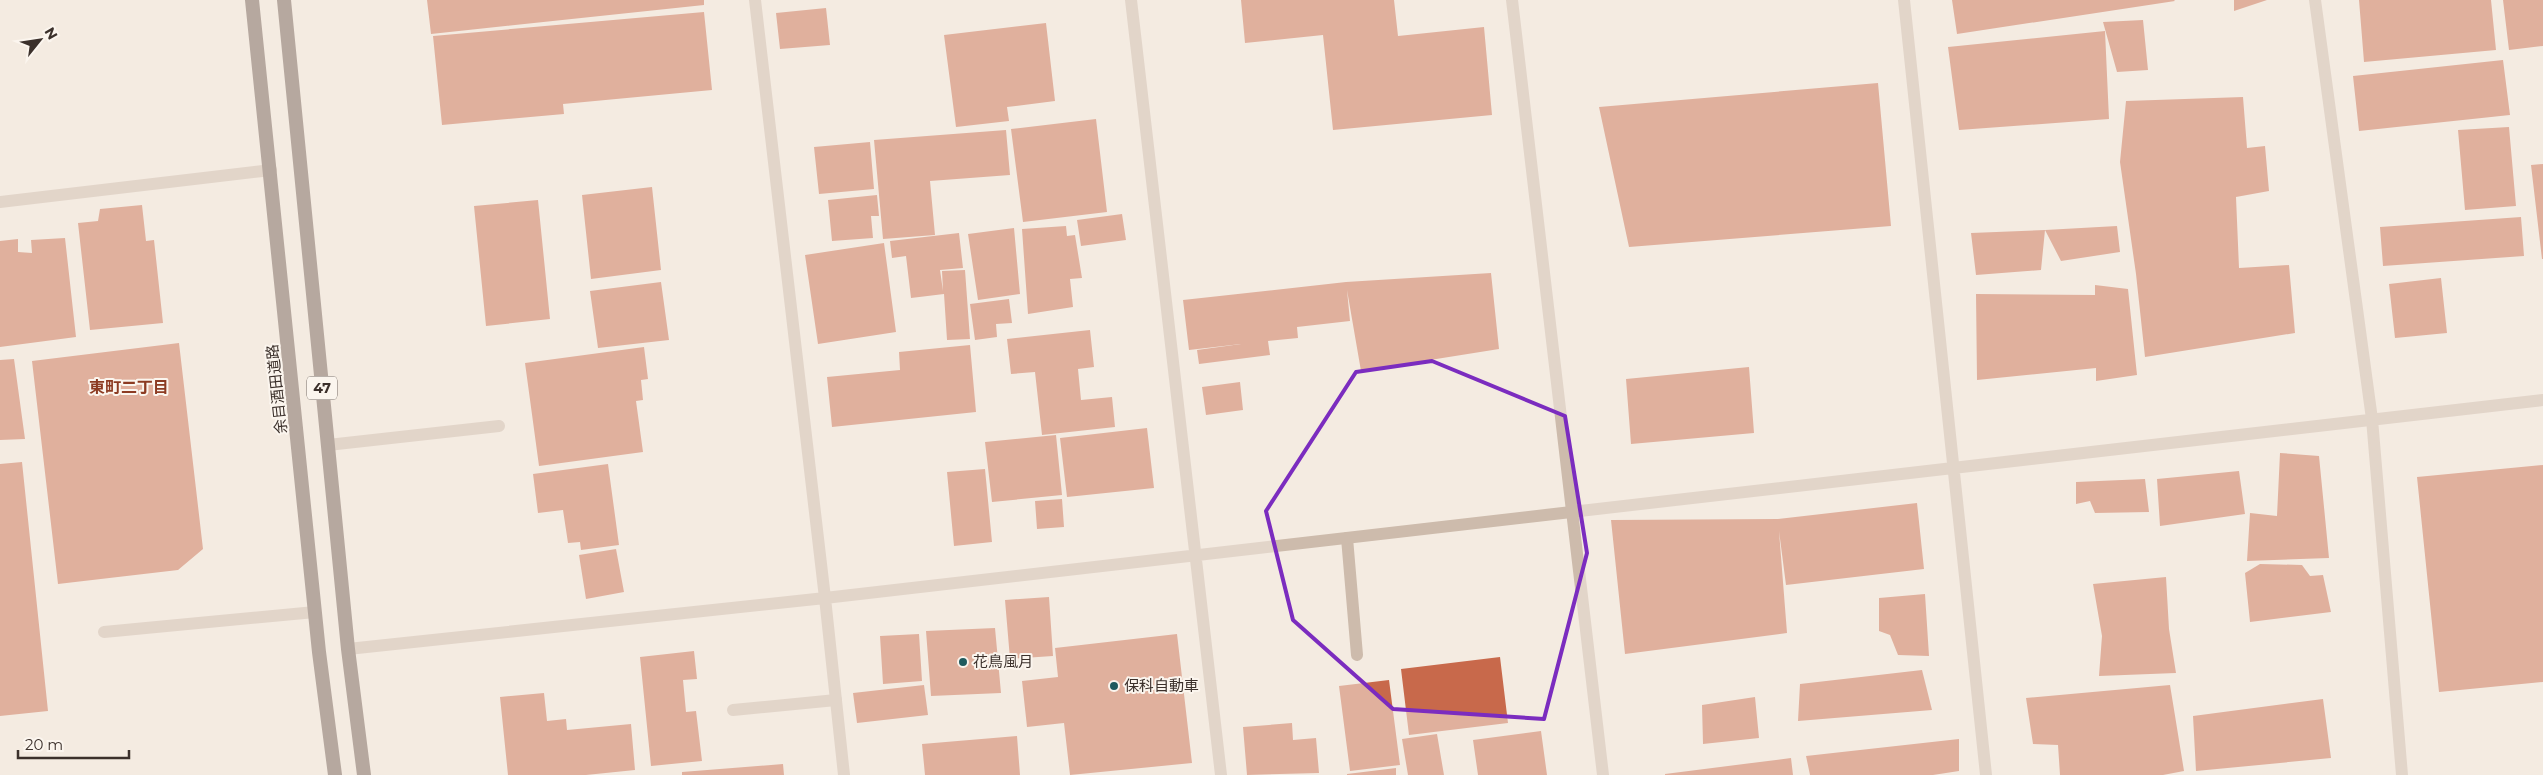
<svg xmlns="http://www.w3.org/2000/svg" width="2543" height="775" viewBox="0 0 2543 775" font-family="Montserrat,'Noto Sans JP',sans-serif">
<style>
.building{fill:#c8694b}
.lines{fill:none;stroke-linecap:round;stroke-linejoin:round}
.service{stroke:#cdbbac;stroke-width:12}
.minor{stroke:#cdbbac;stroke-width:12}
.tertiary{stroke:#cdbbac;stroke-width:12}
.trunk{stroke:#6c584f;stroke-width:14}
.marked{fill:none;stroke:#7b2cbf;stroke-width:4;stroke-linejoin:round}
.poi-dot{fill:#1f5a5e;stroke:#fbf5ee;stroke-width:2}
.labels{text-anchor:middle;stroke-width:4;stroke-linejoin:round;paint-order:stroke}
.shield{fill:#fbf5ee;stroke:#756b66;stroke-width:1}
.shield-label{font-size:14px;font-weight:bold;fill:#3b302b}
.street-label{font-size:15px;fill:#3b302b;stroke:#fbf5ee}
.poi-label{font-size:15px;fill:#3b302b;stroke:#fbf5ee;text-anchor:start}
.neighbourhood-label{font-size:16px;font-weight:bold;fill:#8c3b22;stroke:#fbf5ee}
</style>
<rect width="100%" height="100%" fill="#f4ebe1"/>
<path class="building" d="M427,0H704V5L431,34Z
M1241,0H1394L1398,36L1484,27L1492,115L1333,130L1323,35L1245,43Z
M1952,0H2174L2175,1L1957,34Z
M2234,0H2267L2234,11Z
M2359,0H2491L2496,50L2364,62Z
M2503,0H2543V46L2509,50Z
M826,8L830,45L780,49L776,13Z
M704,12L712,90L563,104L564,114L442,125L433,36Z
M2143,20L2148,70L2117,72L2103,22Z
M1046,23L1055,101L1007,107L1009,121L956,127L944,35Z
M2105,31L2109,119L1959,130L1948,47Z
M2503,60L2510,115L2359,131L2353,76Z
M1878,83L1891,226L1629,247L1599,107Z
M2243,97L2247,148L2265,146L2269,191L2236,197L2239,268L2289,265L2295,333L2145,357L2136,274L2120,162L2126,101Z
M1096,119L1107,212L1023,222L1011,129Z
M2509,127L2516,206L2465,210L2458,130Z
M1006,130L1010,175L930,181L935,235L883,239L874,140Z
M870,142L874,189L819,194L814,147Z
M2543,164V259H2542L2531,165Z
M652,187L661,270L591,279L582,195Z
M877,195L879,216H871L873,238L832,241L828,200Z
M538,200L550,319L486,326L474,206Z
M142,205L146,241L154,240L163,323L90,330L78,223L98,221L100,209Z
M1122,214L1126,240L1081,246L1077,220Z
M2521,217L2524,256L2383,266L2380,227Z
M1066,226L1067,236L1075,235L1082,278L1070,279L1073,307L1028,314L1022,229Z
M2117,226L2120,252L2061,261L2045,230Z
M1014,228L1020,294L978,300L968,234Z
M2045,230L2041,270L1976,275L1971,233Z
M959,233L963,268L940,270L943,291L942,271L965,270L970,339L947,340L944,294L911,298L906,256L892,258L890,241Z
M65,238L76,337L0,347V241L18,239V252L32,253L31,240Z
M884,243L896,332L818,344L805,255Z
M1491,273L1499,349L1361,371L1347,290L1350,321L1297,327L1298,338L1268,341L1270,355L1199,364L1197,350L1241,344L1189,350L1183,300L1346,282Z
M2441,278L2447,333L2395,338L2389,284Z
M661,282L669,340L598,348L590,291Z
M2095,285L2128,289L2137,375L2096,381V368L1977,380L1976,294L2095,295Z
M1009,299L1012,323L996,324L997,337L975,340L970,304Z
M1090,330L1094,367L1078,369L1081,400L1112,397L1115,427L1042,435L1035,372L1011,374L1007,339Z
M179,343L203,549L178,570L58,584L32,361Z
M970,345L976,412L832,427L827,377L900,370L899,352Z
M644,347L648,379L641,380L643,400L636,401L643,452L539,466L525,363Z
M14,359L25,439L0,440V360Z
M1749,367L1754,433L1631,444L1626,379Z
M1240,382L1243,410L1206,415L1202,387Z
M1147,428L1154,488L1067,497L1060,438Z
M1056,435L1062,495L992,502L985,442Z
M2280,453L2319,456L2329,558L2247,561L2250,513L2277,516Z
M22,462L48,711L0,716V464Z
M608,464L619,545L581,550L580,542L568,543L563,510L538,513L533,474Z
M2543,465V682L2439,692L2417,477Z
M985,469L992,542L954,546L947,472Z
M2239,471L2245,514L2160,526L2157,479Z
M2145,479L2149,512L2095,513L2090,501L2076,504V482Z
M1062,499L1064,527L1037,529L1035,501Z
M1917,503L1924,569L1786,585L1779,531L1787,633L1625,654L1611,520L1778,519Z
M616,549L624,592L586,599L579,555Z
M2260,564L2302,565L2310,576L2323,575L2331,612L2250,622L2245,573Z
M2166,577L2169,629L2176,673L2099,676L2102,636L2093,584Z
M1925,594L1929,656L1898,655L1890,635L1879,631V598Z
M1049,597L1053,656L1010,659L1005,600Z
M995,628L1001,693L931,696L926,631Z
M919,634L922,681L883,684L880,636Z
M1177,634L1192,763L1070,775L1064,723L1027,727L1022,681L1058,677L1055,648Z
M694,651L697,679L683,680L686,712L696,711L702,761L651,766L640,657Z
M1500,657L1508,723L1409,735L1401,669Z
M1922,670L1932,710L1798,721L1800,684Z
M1389,680L1400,765L1350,771L1339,686Z
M924,685L928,715L857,723L853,693Z
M2170,685L2184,771L2163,775H2060L2058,745L2033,744L2026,698Z
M544,693L547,721L566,719L567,730L631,724L635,770L586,775H508L500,697Z
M1755,697L1759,738L1703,744L1702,705Z
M2323,699L2331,758L2196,771L2193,716Z
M1292,723L1293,740L1316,738L1319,773L1247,775L1243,727Z
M1541,731L1547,775H1478L1473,740Z
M1437,734L1444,775H1408L1402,739Z
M1017,736L1020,775H925L922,744Z
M1959,739V771L1933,775H1810L1806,756Z
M1791,758L1793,775H1665V774Z
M783,764L784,775H682V772Z
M1396,768V775H1347V774Z"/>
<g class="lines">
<path class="service" d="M0,202L271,170
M328,445L499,426
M1347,538L1357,655
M104,632L315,612
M733,710L836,700"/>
<path class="minor" d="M755,0L825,598L844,775
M1131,0L1221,775
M1904,0L1986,775
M2315,0L2372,419L2402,775
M348,649L825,598L2543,400"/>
<path class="tertiary" d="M1512,0L1603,775"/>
<path class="trunk" d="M252,0L319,652L335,775
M284,0L348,649L364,775"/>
</g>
<path d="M0 0H2543V775H0ZM1432,361L1565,416L1587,553L1544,719L1393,709L1293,620L1266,511L1356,372Z" fill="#f4ebe1" fill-opacity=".55" fill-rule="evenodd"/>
<path class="marked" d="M1432,361L1565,416L1587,553L1544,719L1393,709L1293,620L1266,511L1356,372Z"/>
<g class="poi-dot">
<circle cx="963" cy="662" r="5"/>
<circle cx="1114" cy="686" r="5"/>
</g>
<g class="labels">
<rect class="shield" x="307" y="376.5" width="30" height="23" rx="4"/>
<g class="shield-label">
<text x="322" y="393">47</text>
</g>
<g class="street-label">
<text transform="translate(277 389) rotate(-96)" y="5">余目酒田道路</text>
</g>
<g class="poi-label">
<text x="973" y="667">花鳥風月</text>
<text x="1124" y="691">保科自動車</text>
</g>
<g class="neighbourhood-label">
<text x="129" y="393">東町二丁目</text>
</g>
</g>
<g transform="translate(40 40) rotate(60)" stroke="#fbf5ee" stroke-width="4" paint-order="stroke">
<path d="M0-4L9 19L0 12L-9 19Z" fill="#3b302b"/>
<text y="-8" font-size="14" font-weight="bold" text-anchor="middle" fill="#3b302b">N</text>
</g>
<path d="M18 750v8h111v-8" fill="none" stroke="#3b302b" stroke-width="2.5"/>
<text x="25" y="750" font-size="15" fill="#3b302b" stroke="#fbf5ee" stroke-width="4" paint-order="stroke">20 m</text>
</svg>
